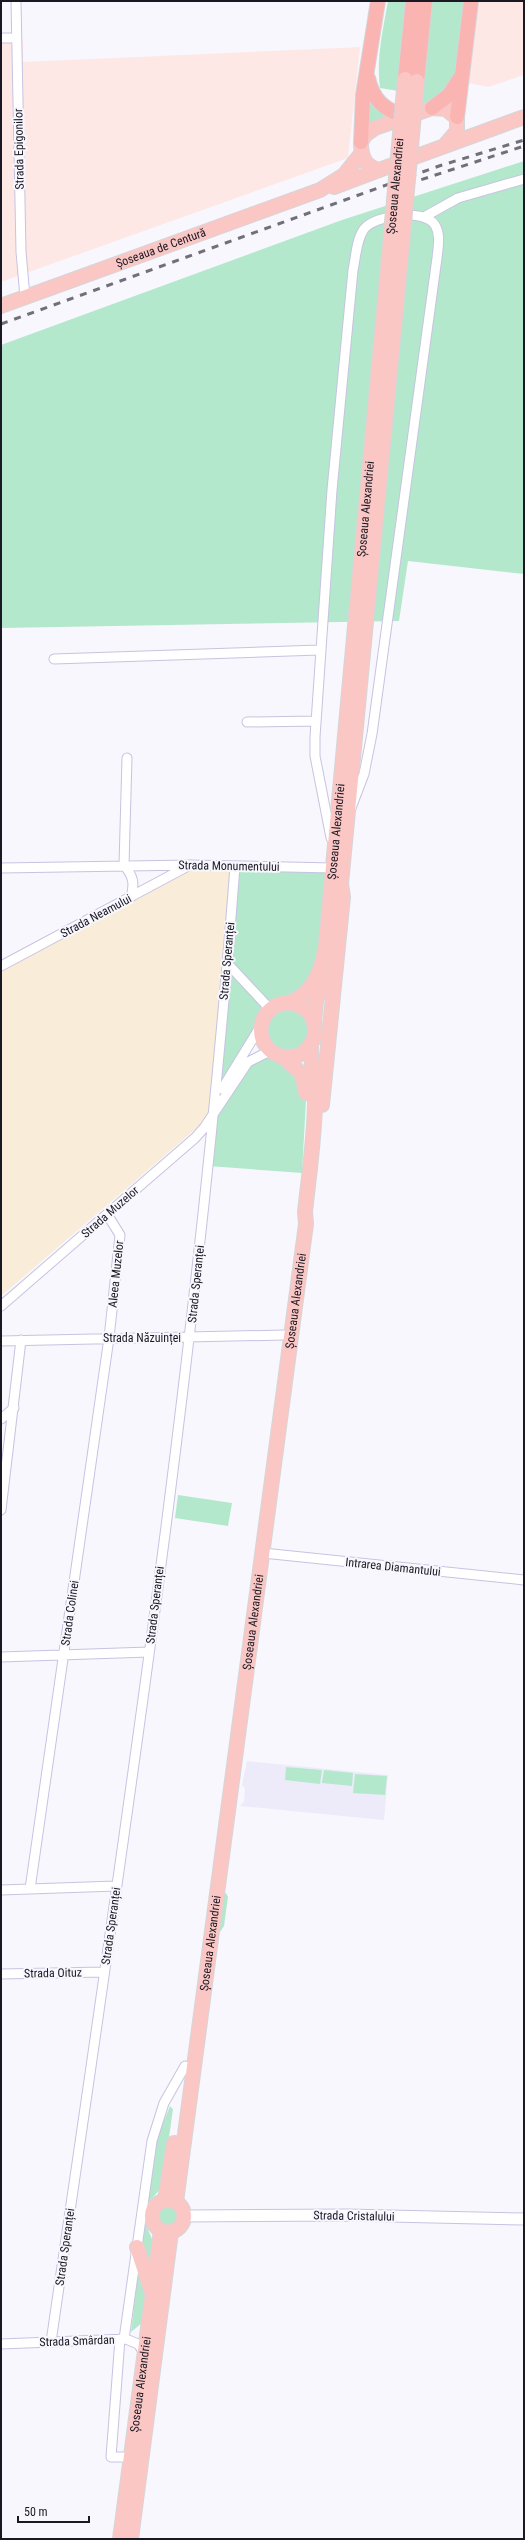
<svg xmlns="http://www.w3.org/2000/svg" width="525" height="2540" viewBox="0 0 525 2540" font-family="'Roboto Condensed',sans-serif">
<style>
.commercial{fill:#f9ecd8}
.industrial{fill:#fee8e6}
.built{fill:#edeafa}
.green{fill:#b4e8cd;fill-rule:evenodd}
.lines{fill:none;stroke-linecap:round;stroke-linejoin:round}
.minor-casing{stroke:#c7c3e1;stroke-width:11}
.tertiary-casing{stroke:#c7c3e1;stroke-width:13}
.primary-casing{stroke:#d6d5d7;stroke-width:16}
.trunk-casing{stroke:#d6d5d7;stroke-width:16}
.minor{stroke:#fff;stroke-width:9}
.tertiary{stroke:#fff;stroke-width:11}
.primary{stroke:#fbc7c5;stroke-width:14}
.trunk{stroke:#fab4b2;stroke-width:14}
.rail{stroke:#717079;stroke-width:3;stroke-dasharray:7 7;stroke-linecap:butt}
.primary-bridge-casing{stroke:#d6d5d7;stroke-width:16;stroke-linecap:butt}
.primary-bridge{stroke:#fbc7c5;stroke-width:14}
.labels{text-anchor:middle;stroke-width:4;stroke-linejoin:round;paint-order:stroke}
.street-label{font-size:12px;fill:#1a1823;stroke:#f8f7fd}
</style>
<rect width="100%" height="100%" fill="#f8f7fd"/>
<path class="commercial" d="M235,866L214,1113L1,1296V972L187,870Z"/>
<path class="industrial" d="M465,1H524V75L488,87L454,80Z
M1,40H23V62L360,47L348,158L1,282Z"/>
<path class="built" d="M247,1761L388,1775L384,1820L240,1806L244,1802L245,1788L242,1785Z"/>
<path class="green" d="M388,1H408L398,91L380,88C376,59 383,29 388,1Z
M432,1H465L454,80L438,99L422,104Z
M367,95L377,110L388,116L366,124Z
M524,161V574L408,561L399,621L1,628V345L342,220Z
M235,866L333,868L326,943L297,1004C322,1018 318,1048 292,1057L306,1100L302,1173L208,1166ZM261,1028L264,1044L270,1051L242,1068L215,1111L223,1088Z
M178,1495L232,1503L228,1526L175,1518Z
M286,1767L322,1770L320,1784L285,1780Z
M324,1770L353,1773L352,1786L322,1783Z
M355,1774L387,1776L385,1795L353,1793Z
M226,1893L228,1897L224,1926L220,1932L219,1930L224,1894Z
M170,2106L173,2109L162,2187L147,2204L155,2143Z
M157 2216a11 11 0 1 1 22 0a11 11 0 1 1-22 0Z
M144,2220L154,2244L142,2323L131,2332Z"/>
<g class="lines">
<g class="minor-casing">
<path id="minor" d="M16,1L21,252L25,297
M1,38H16
M424,217L458,198L524,179
M54,659L319,650
M247,722L316,721
M127,758L124,865C133,876 135,883 131,897
M331,838L315,756V737L332,490L353,270C356,257 356,240 364,229C375,215 424,208 435,225C441,235 438,247 437,258L372,734L364,774L351,808
M1,868L191,865L333,868
M227,963L270,1009
M1,966L190,865
M222,1089L260,1027
M1,1306L195,1138L204,1128L248,1062L270,1051
M1,1341L284,1335
M1,1419L14,1408
M1,1510L21,1340
M263,1553L524,1580
M1,1657L149,1652
M30,1889L109,1338L120,1235L107,1214
M1,1890L116,1886
M1,1974L104,1972
M120,2339L111,2457H131
M124,2339L152,2141L164,2103L185,2066
M51,2342C122,1851 198,1360 235,866
M1,2344L126,2339L138,2344L145,2354"/>
</g>
<g class="tertiary-casing">
<path id="tertiary" d="M184,2216L347,2215L524,2219"/>
</g>
<g class="primary-casing">
<g id="primary">
<path d="M446,144L457,131V118L446,109L432,108L375,128L365,135L361,142C361,156 364,166 379,170L524,117"/>
<path d="M334,187L379,170"/>
<path id="s1" d="M1,306L320,190L344,175L361,154"/>
<circle cx="288" cy="1030" r="27"/>
<path id="s2" d="M289,1003C314,993 323,968 326,943L390,244"/>
<path d="M314,1023L316,1001L325,974"/>
<path d="M283,1057L302,1074L306,1093"/>
<path d="M322,1105L343,897L341,884L402,245"/>
<path d="M165,2200L174,2143"/>
<circle cx="168" cy="2216" r="16"/>
<path id="s3" d="M176,2202L306,1224L305,1212C309,1174 315,1136 315,1098C315,1078 310,1065 311,1043"/>
<path d="M137,2247L153,2296"/>
<path id="s4" d="M120,2539L161,2230"/>
<path d="M131,2539L171,2232"/>
</g>
</g>
<g class="trunk-casing">
<path id="trunk" d="M368,78C373,100 384,110 405,116
M405,79L413,1
M417,81L425,1
M432,108L449,95L460,78
M457,117L471,1
M361,142L363,95L378,1"/>
</g>
<use href="#minor" class="minor"/>
<use href="#tertiary" class="tertiary"/>
<use href="#primary" class="primary"/>
<use href="#trunk" class="trunk"/>
<path class="rail" d="M408,184L524,146
M1,324L439,166L524,140"/>
<g class="primary-bridge-casing">
<g id="primary-bridge">
<path id="s5" d="M390,244L405,79"/>
<path d="M402,245L417,81"/>
</g>
</g>
<use href="#primary-bridge" class="primary-bridge"/>
</g>
<g class="labels">
<g class="street-label">
<text transform="translate(19 149) rotate(-91)" y="4">Strada Epigonilor</text>
<text dy="4" stroke="none"><textPath href="#s5" startOffset="58">Șoseaua Alexandriei</textPath></text>
<text dy="4" stroke="none"><textPath href="#s1" startOffset="170">Șoseaua de Centură</textPath></text>
<text dy="4" stroke="none"><textPath href="#s2" startOffset="510">Șoseaua Alexandriei</textPath></text>
<text dy="4" stroke="none"><textPath href="#s2" startOffset="186">Șoseaua Alexandriei</textPath></text>
<text transform="translate(229 866) rotate(1)" y="4">Strada Monumentului</text>
<text transform="translate(96 916) rotate(-28)" y="4">Strada Neamului</text>
<text transform="translate(227 961) rotate(-85)" y="4">Strada Speranței</text>
<text transform="translate(110 1212) rotate(-41)" y="4">Strada Muzelor</text>
<text transform="translate(116 1274) rotate(-84)" y="4">Aleea Muzelor</text>
<text transform="translate(196 1284) rotate(-84)" y="4">Strada Speranței</text>
<text dy="4" stroke="none"><textPath href="#s3" startOffset="909">Șoseaua Alexandriei</textPath></text>
<text x="142" y="1342">Strada Năzuinței</text>
<text transform="translate(393 1567) rotate(6)" y="4">Intrarea Diamantului</text>
<text transform="translate(155 1605) rotate(-83)" y="4">Strada Speranței</text>
<text transform="translate(70 1613) rotate(-82)" y="4">Strada Colinei</text>
<text dy="4" stroke="none"><textPath href="#s3" startOffset="585">Șoseaua Alexandriei</textPath></text>
<text transform="translate(111 1926) rotate(-82)" y="4">Strada Speranței</text>
<text dy="4" stroke="none"><textPath href="#s3" startOffset="261">Șoseaua Alexandriei</textPath></text>
<text transform="translate(53 1973) rotate(-1)" y="4">Strada Oituz</text>
<text transform="translate(354 2216) rotate(1)" y="4">Strada Cristalului</text>
<text transform="translate(65 2247) rotate(-82)" y="4">Strada Speranței</text>
<text transform="translate(77 2341) rotate(-2)" y="4">Strada Smârdan</text>
<text dy="4" stroke="none"><textPath href="#s4" startOffset="156">Șoseaua Alexandriei</textPath></text>
</g>
</g>
<rect width="525" height="2540" fill="none" stroke="#1a1823" stroke-width="4"/>
<path d="M18 2516v6h71v-6" fill="none" stroke="#1a1823" stroke-width="2"/>
<text x="24" y="2516" font-size="12" fill="#1a1823" stroke="#f8f7fd" stroke-width="3" paint-order="stroke">50 m</text>
</svg>
